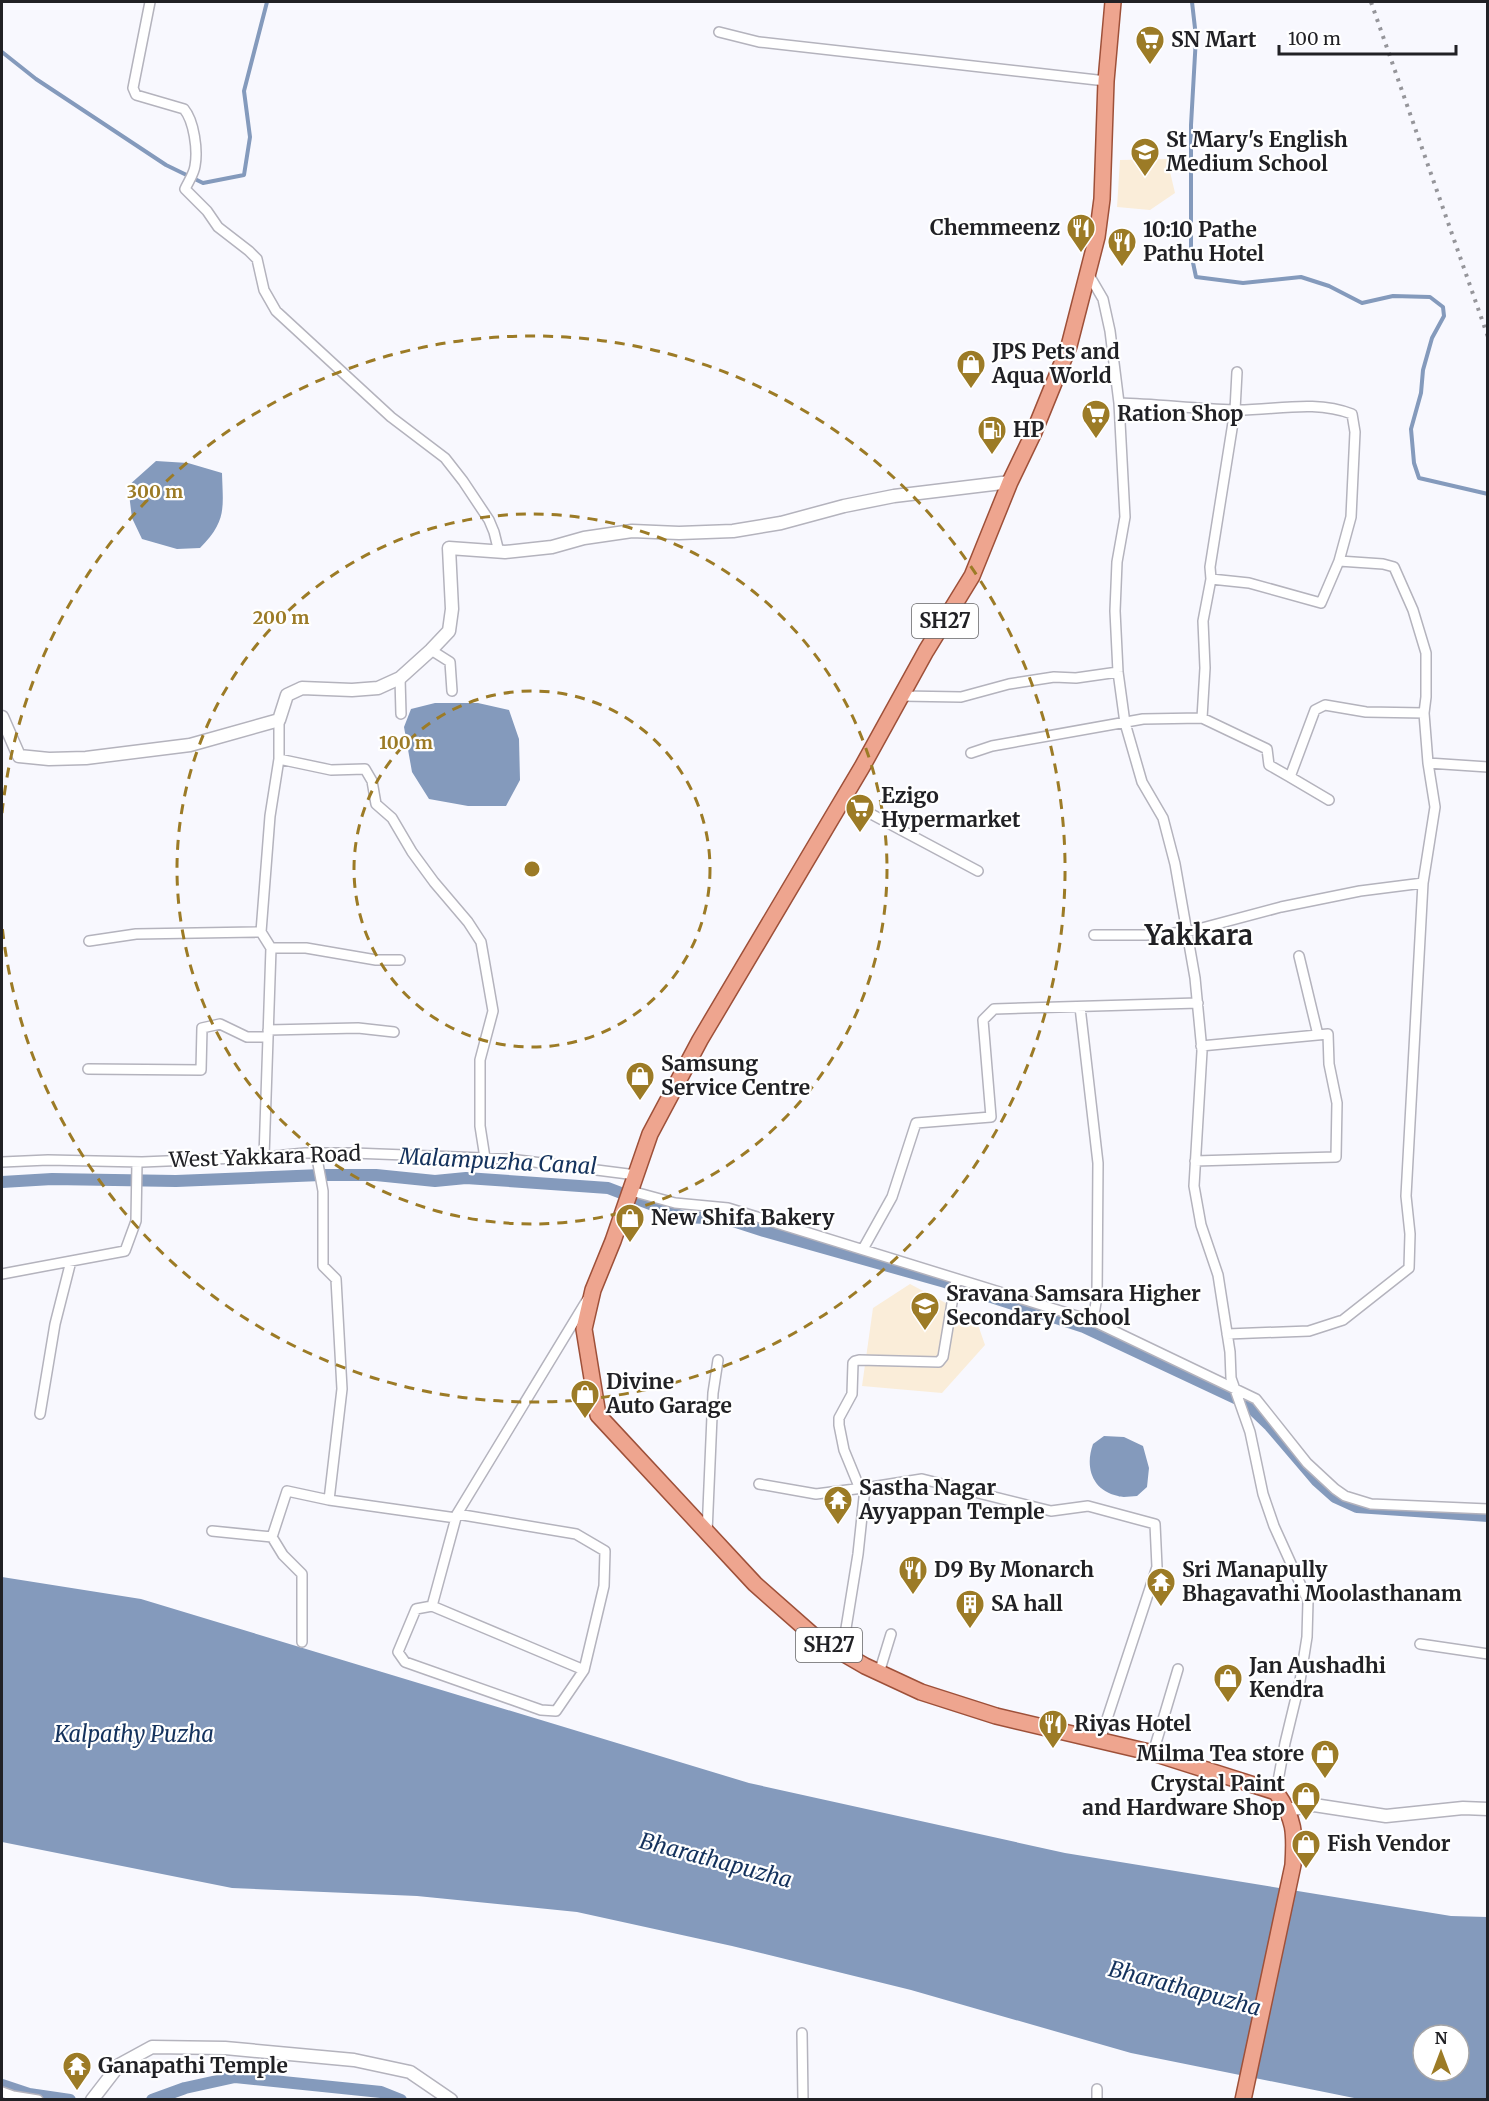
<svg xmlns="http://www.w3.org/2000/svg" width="1489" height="2101" viewBox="0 0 1489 2101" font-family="Merriweather,serif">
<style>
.education{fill:#faedd9}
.water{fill:#849abc;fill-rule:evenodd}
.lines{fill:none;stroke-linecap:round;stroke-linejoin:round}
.stream{stroke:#849abc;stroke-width:4}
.canal{stroke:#849abc;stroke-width:12}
.minor-casing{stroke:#b4b3bd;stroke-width:12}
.tertiary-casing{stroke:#b4b3bd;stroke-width:15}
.primary-casing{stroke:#9e5039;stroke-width:18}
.minor{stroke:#fff;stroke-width:9}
.tertiary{stroke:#fff;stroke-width:12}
.primary{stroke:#eea58f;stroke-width:15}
.rail{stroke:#95959a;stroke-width:4;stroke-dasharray:3 6;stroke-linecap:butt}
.ring{fill:none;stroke:#9c7b26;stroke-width:3;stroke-dasharray:10 8}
.labels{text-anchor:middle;stroke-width:4.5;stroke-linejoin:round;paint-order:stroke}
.shield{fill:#fff;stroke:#646466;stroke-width:1.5}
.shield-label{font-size:20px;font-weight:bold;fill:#212125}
.poi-label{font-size:21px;font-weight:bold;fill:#212125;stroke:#fff;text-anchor:start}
.street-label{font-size:21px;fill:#212125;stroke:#fff}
.water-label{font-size:22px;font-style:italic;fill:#14325d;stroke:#fff}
.district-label{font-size:27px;font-weight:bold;fill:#212125;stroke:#fff}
.centre{fill:#9c7b26;stroke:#fff;stroke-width:3}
.ring-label{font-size:18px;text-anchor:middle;font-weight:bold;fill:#9c7b26;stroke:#fff;stroke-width:4.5;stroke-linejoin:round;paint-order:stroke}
</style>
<rect width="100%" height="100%" fill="#f8f8fe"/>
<path class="education" d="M1167,159L1175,193L1150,210L1117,207L1120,160Z
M910,1284L976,1319L985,1345L942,1393L862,1386L873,1308Z"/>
<path class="water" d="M156,461L188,463L222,473C223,508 227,521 200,548L177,549L142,539L132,518L128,486Z
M435,703H478L509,710L519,739L520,780L506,806H468L429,799L412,772L404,727L411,709Z
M1104,1436L1124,1437L1143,1446L1149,1468L1147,1487L1137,1496C1131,1496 1123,1498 1118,1496C1091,1490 1085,1466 1093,1444Z
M2,1577L141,1599L749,1783L1065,1853L1451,1916L1487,1917V2099H1359L1131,2053L911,1990L732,1946L577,1912L417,1896L232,1888L2,1842ZM1423,2035H1459V2071H1423Z"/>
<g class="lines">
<path class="stream" d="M1192,2L1196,37L1191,125V253L1196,277L1243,283L1301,277L1329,286L1362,303L1393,296L1430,297L1443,307L1444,316L1432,338L1423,370L1421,393L1411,429L1414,463L1419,478L1488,494
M2,52L36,79L166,165L203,183L244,175L250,137L244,91L267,2"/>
<path class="canal" d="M2,1182L52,1179L176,1181L321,1175H376L435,1181L466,1178L608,1188L684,1217L727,1219L764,1231L945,1282L1084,1327L1246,1403L1270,1426L1317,1481L1335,1497L1357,1507L1488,1516
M2,2085L29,2094L70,2100
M152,2100L185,2088L235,2077L381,2092L401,2100"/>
<g class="minor-casing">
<path id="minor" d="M150,2L133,88L136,95L184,109C194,121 198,150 195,166C194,174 188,182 185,189L207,211L218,227L249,251L257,259L264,290L276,311L391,417L445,458L463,481L489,520L494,532L499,552
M719,32L759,42L1106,81
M1089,275L1103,299L1110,331L1119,403L1125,517L1117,562L1115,611L1118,672L1125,723L1142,782L1163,818L1175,864L1195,978L1202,1051L1194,1186L1201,1225L1218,1275L1230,1352L1231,1378L1250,1432L1263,1494L1274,1526L1308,1601L1307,1637L1300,1681L1285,1743L1276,1792
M1211,579L1210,567L1235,410L1237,372
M431,650L450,662L452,691
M400,678L401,714
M902,696L961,697L1009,684L1054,677L1076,678L1118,672
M1202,718L1205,668L1203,621L1211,579L1249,583L1321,603L1339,561
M971,753L992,746L1143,719L1202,718L1267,749L1269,765L1290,777L1315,710L1325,705L1366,712L1424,713
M279,759L331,770L365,769L372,781L376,804L392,818L412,852L434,882L468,922L481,942L493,1011L480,1060V1126L485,1158
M1428,763L1488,767
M1290,777L1329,800
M843,799L978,871
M1094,935H1146L1187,932L1281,907L1360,891L1423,883L1435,807L1428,763L1424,713L1426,697V653L1413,610L1394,567L1383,564L1339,561L1351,517L1355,432L1352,414C1313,399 1273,411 1234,410C1195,409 1158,404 1119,403
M89,941L136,934L261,932
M271,948H306L376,960H400
M1299,956L1318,1035
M1080,1007L1098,1163L1097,1296L1093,1321
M268,1030L358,1028L394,1032
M88,1069L201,1070L202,1028L220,1024L247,1037H268
M316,1153L323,1191V1266L336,1279L342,1389L329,1500L456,1518
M264,1157L271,948L261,932L270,816L279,759V720
M1195,1161L1336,1157L1337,1103L1329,1064L1328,1034L1201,1046
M2,1162L48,1160L142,1162L264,1157L305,1153H353L510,1159L636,1175
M631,1191L675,1203L728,1208L1093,1321L1256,1399L1307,1463L1335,1489L1345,1496L1371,1504L1488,1509
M863,1249L892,1197L916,1123L991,1117L983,1020L994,1009L1198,1003
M2,1274L125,1251L136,1221L137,1162
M1227,1334L1309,1331L1343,1320L1409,1268L1410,1234L1406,1196L1423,883
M40,1414L55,1324L71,1261
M759,1484L816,1494L863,1488
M860,1489L844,1450L839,1425V1418L852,1394L853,1363L855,1361L859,1360L939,1362L943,1357L956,1279
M212,1531L272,1537
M707,1533L713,1393L718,1360
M432,1606L416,1609L398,1652L405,1662L541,1710L556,1711L584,1670L604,1586L605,1551L576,1534L457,1514
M302,1642V1574L283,1555L272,1537L287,1491L329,1500
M1420,1644L1488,1654
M842,1653L858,1554L865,1488L922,1479L1051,1511L1088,1506L1155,1524L1157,1567L1100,1740
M584,1670L432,1606L457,1514L587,1300
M879,1673L891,1634
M1153,1753L1178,1669
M802,2033L803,2100
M2,2092L13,2096L38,2100
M1097,2100V2089"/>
</g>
<g class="tertiary-casing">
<path id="tertiary" d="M2,717L19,756L49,759L86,758L190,745L279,720L287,695L302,688L352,690L378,688L400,678L431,650L449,631L452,609L449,548L505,552L552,547L584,538L632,531L679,533L733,531L781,523L844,506L894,496L1010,482
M1288,1810L1314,1805L1386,1816L1463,1808L1488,1809
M92,2100L119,2065L152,2047L225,2048L354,2060L410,2072L451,2100"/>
</g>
<g class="primary-casing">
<path id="primary" d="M1113,2L1106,81L1102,199L1097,237L1069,346L1034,432L1010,482L972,576L926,651L862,767L700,1040L650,1134L613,1241L593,1290L584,1329L598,1415L755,1584L815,1637L865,1666L921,1692L996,1716L1153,1753L1276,1792C1295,1819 1295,1833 1293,1865L1243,2100"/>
</g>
<use href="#minor" class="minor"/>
<use href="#tertiary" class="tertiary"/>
<use href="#primary" class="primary"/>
<path class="rail" d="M1371,2L1488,337"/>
</g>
<g class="ring">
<circle cx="532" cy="869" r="178"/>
<circle cx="532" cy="869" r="355"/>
<path d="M2 813A533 533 0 1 1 2 925"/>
</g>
<defs>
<g id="supermarket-pin" transform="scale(1.5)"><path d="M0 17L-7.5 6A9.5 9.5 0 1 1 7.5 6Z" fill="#9c7b26" stroke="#fff"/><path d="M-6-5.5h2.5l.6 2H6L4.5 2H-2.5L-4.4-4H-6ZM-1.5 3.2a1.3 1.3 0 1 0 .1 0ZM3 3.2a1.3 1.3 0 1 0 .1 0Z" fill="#fff"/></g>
<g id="school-pin" transform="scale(1.5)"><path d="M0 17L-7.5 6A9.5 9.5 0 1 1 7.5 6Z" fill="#9c7b26" stroke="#fff"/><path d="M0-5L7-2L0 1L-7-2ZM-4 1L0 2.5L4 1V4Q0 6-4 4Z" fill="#fff"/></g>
<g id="restaurant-pin" transform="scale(1.5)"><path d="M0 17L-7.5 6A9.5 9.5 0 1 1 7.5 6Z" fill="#9c7b26" stroke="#fff"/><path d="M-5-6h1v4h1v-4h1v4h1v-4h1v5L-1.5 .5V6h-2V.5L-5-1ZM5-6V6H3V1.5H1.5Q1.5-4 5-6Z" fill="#fff"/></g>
<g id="shop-pin" transform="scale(1.5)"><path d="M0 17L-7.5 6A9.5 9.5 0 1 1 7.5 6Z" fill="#9c7b26" stroke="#fff"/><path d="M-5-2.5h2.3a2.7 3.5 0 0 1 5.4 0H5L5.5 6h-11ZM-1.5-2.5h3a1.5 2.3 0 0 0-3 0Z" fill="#fff"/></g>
<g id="fuel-pin" transform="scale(1.5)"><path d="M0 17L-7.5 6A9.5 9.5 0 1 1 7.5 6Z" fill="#9c7b26" stroke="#fff"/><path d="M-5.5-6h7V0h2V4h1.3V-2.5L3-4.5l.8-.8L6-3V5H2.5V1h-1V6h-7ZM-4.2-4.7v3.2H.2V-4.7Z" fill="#fff"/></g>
<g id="temple-pin" transform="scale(1.5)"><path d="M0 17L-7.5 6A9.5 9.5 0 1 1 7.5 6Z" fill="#9c7b26" stroke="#fff"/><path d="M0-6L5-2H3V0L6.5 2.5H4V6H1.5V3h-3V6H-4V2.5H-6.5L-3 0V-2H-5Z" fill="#fff"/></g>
<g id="building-pin" transform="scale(1.5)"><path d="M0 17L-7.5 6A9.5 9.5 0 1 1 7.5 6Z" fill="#9c7b26" stroke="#fff"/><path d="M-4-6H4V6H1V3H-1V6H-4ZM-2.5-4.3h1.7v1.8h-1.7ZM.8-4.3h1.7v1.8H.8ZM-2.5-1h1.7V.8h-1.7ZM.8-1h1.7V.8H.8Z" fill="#fff"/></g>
</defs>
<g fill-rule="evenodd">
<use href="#supermarket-pin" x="1150" y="40"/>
<use href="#school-pin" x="1145" y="152"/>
<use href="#restaurant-pin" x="1081" y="228"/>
<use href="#restaurant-pin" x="1122" y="242"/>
<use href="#shop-pin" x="971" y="364"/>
<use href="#supermarket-pin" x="1096" y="414"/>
<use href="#fuel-pin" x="992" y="430"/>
<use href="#supermarket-pin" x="860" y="808"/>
<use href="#shop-pin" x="640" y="1076"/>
<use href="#shop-pin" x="630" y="1218"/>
<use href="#school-pin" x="925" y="1306"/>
<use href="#shop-pin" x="585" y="1394"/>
<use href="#temple-pin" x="838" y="1500"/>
<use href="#restaurant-pin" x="913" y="1570"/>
<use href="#temple-pin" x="1161" y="1582"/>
<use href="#building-pin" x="970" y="1604"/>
<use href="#shop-pin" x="1228" y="1678"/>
<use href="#restaurant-pin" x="1053" y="1724"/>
<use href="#shop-pin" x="1325" y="1754"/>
<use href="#shop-pin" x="1306" y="1796"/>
<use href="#shop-pin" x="1306" y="1844"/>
<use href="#temple-pin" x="77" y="2066"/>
</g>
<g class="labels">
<g class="shield">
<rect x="912" y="604" width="66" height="34" rx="4.5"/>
<rect x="796" y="1628" width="66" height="34" rx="4.5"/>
</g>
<g class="shield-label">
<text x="945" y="628">SH27</text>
<text x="829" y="1652">SH27</text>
</g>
<g class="poi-label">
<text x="1171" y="47">SN Mart</text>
<text x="1166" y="147">St Mary's English<tspan x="1166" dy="24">Medium School</tspan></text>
<text x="1060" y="235" text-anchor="end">Chemmeenz</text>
<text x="1143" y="237">10:10 Pathe<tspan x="1143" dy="24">Pathu Hotel</tspan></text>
<text x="992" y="359">JPS Pets and<tspan x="992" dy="24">Aqua World</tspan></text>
<text x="1117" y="421">Ration Shop</text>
<text x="1013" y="437">HP</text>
<text x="881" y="803">Ezigo<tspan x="881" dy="24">Hypermarket</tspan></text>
<text x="661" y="1071">Samsung<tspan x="661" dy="24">Service Centre</tspan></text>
<text x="651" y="1225">New Shifa Bakery</text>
<text x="946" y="1301">Sravana Samsara Higher<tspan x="946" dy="24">Secondary School</tspan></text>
<text x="606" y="1389">Divine<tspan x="606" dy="24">Auto Garage</tspan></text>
<text x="859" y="1495">Sastha Nagar<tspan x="859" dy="24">Ayyappan Temple</tspan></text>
<text x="934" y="1577">D9 By Monarch</text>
<text x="1182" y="1577">Sri Manapully<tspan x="1182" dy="24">Bhagavathi Moolasthanam</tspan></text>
<text x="991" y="1611">SA hall</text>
<text x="1249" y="1673">Jan Aushadhi<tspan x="1249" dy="24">Kendra</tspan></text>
<text x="1074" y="1731">Riyas Hotel</text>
<text x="1304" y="1761" text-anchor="end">Milma Tea store</text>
<text x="1285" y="1791" text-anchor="end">Crystal Paint<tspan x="1285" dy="24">and Hardware Shop</tspan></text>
<text x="1327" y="1851">Fish Vendor</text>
<text x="98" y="2073">Ganapathi Temple</text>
</g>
<g class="street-label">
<text transform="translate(265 1157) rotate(-2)" y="7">West Yakkara Road</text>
</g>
<g class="water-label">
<text transform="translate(498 1161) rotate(3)" y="8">Malampuzha Canal</text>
<text x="134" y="1742">Kalpathy Puzha</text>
<text transform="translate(716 1860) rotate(15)" y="8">Bharathapuzha</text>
<text transform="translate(1185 1988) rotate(15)" y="8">Bharathapuzha</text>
</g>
<g class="district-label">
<text x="1199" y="945">Yakkara</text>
</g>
</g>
<circle cx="532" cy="869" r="9" class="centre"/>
<g class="ring-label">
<text x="155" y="498">300 m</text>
<text x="281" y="624">200 m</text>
<text x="406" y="749">100 m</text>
</g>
<rect width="1489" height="2101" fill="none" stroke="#212125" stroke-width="6"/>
<g transform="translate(1441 2053)"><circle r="28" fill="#ffffff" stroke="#a6a6a8" stroke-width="1.5"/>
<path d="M0-4.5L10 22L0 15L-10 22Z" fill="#9c7b26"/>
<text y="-9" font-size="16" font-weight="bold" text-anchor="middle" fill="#212125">N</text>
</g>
<path d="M1279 45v9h177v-9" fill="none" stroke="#212125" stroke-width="3"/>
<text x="1288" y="45" font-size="18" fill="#212125" stroke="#ffffff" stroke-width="4.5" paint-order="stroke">100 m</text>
</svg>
